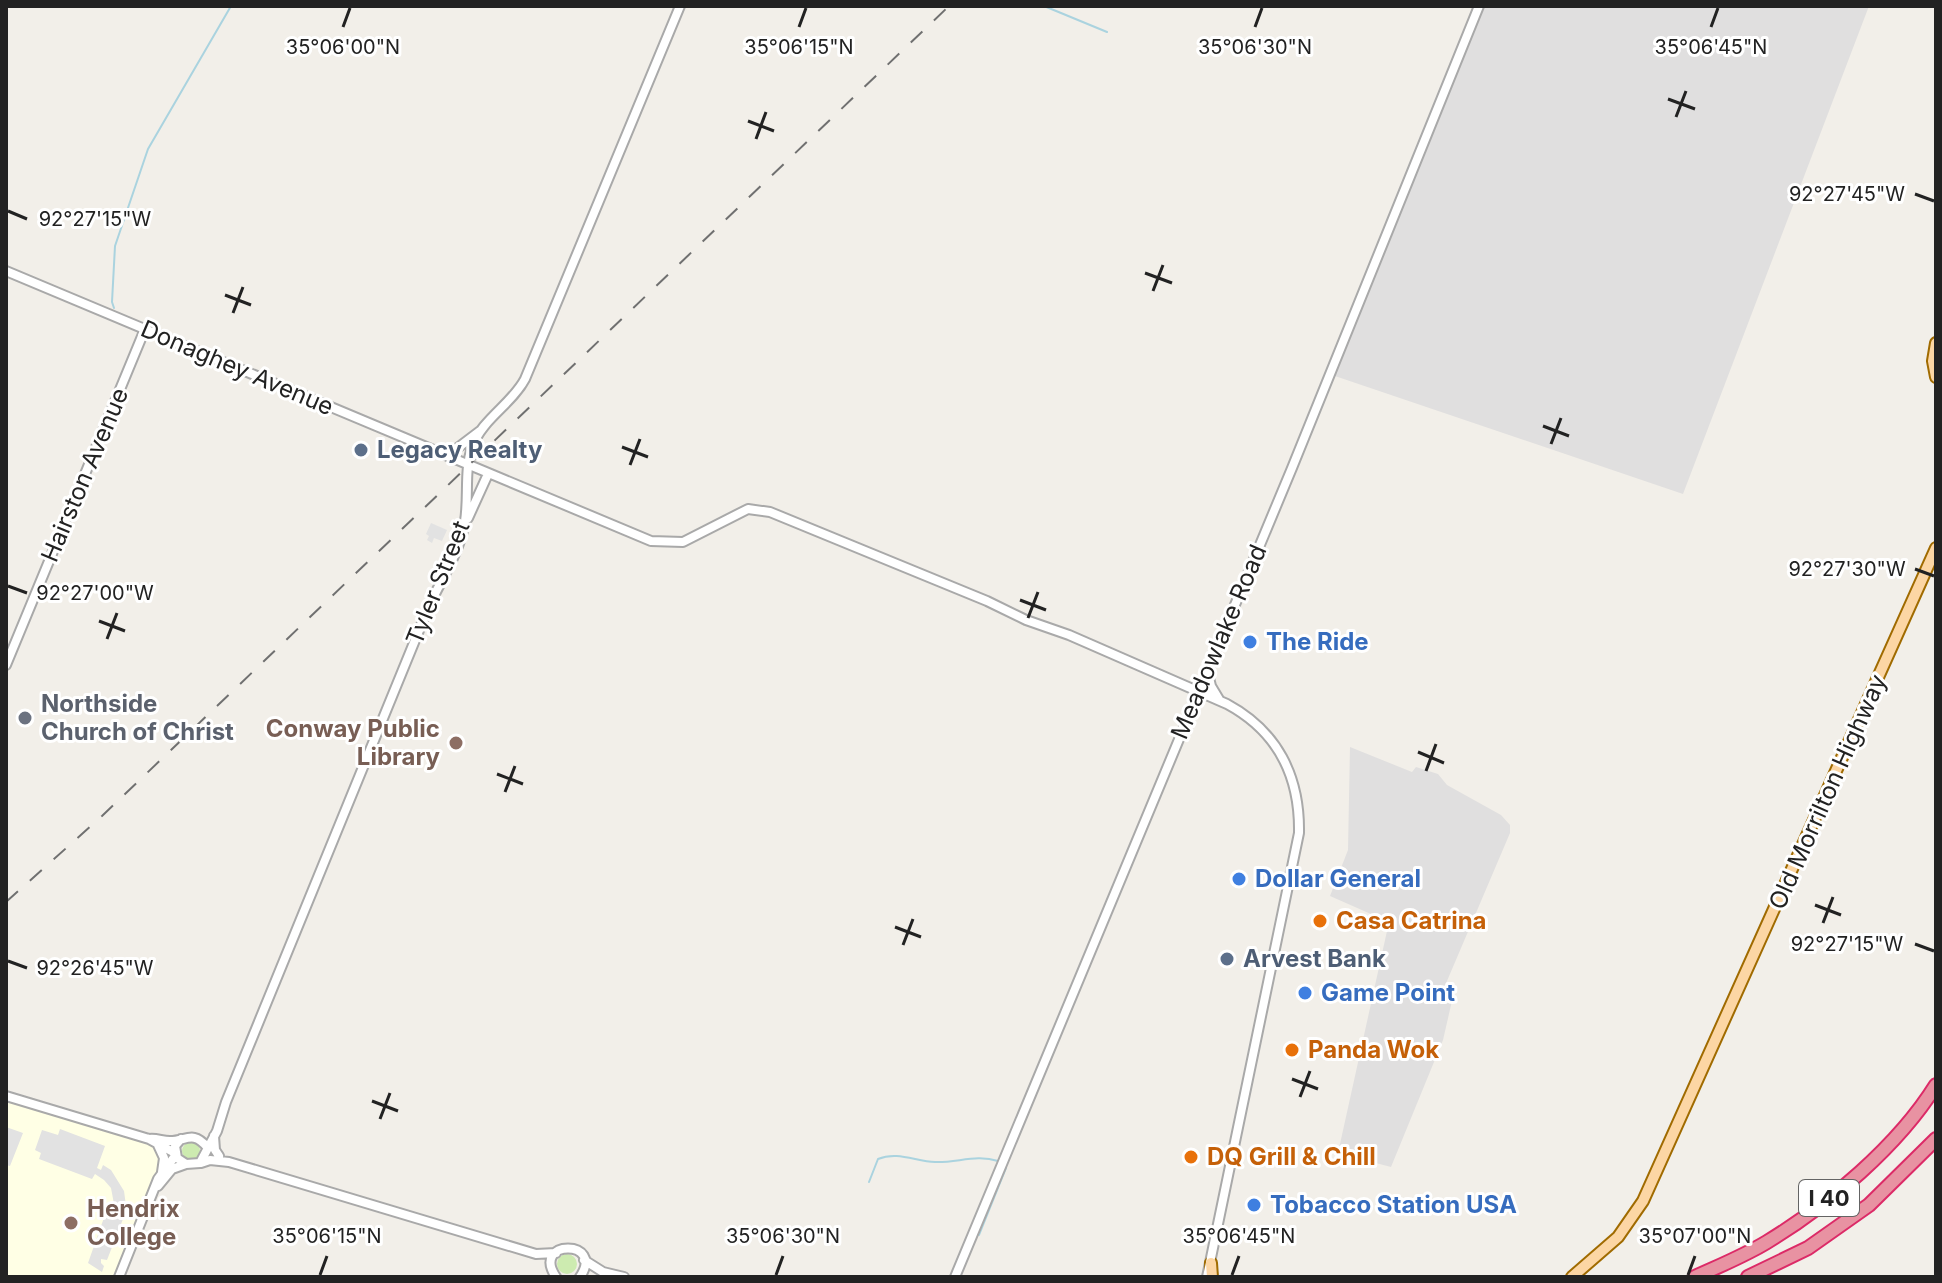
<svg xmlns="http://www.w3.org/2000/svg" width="1942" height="1283" viewBox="0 0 1942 1283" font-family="Inter,sans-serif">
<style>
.residential{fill:#e0dfdf}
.education{fill:#ffffe5}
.grass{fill:#cdebb0}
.parking{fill:#e2e2e2}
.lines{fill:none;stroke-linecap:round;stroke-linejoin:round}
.stream{stroke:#aad3df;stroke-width:2}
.minor-casing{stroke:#a9a9a9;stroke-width:12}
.major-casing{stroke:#a06b00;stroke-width:14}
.highway-casing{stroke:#dc2a67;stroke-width:16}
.minor{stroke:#fff;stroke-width:8}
.major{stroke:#fcd6a4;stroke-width:10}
.highway{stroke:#e892a2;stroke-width:12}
.rail{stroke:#707070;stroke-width:2;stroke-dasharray:16 16;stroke-linecap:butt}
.ticks{fill:none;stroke:#222;stroke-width:3}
.service-dot{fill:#5c6f8a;stroke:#fff;stroke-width:3}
.shop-dot{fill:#3f7fe0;stroke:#fff;stroke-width:3}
.worship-dot{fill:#6b7280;stroke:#fff;stroke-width:3}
.education-dot{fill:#8d6e63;stroke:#fff;stroke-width:3}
.food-dot{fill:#e8710a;stroke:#fff;stroke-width:3}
.labels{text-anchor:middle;stroke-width:6;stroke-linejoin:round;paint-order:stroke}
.shield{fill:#fff;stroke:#646464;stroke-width:2}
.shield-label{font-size:22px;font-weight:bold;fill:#222}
.street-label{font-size:24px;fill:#222;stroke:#fff}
.service-label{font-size:24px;font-weight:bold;fill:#4e5e75;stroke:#fff;text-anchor:start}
.shop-label{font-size:24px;font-weight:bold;fill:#366cbe;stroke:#fff;text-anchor:start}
.worship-label{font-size:24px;font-weight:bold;fill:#5b616d;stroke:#fff;text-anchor:start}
.education-label{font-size:24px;font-weight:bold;fill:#785e54;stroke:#fff;text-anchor:end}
.food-label{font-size:24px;font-weight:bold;fill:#c56008;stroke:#fff;text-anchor:start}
.ticks-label{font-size:20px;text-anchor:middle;fill:#222;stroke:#fff;stroke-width:6;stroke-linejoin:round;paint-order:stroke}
</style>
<rect width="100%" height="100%" fill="#f2efe9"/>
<path class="residential" d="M1485,6H1869L1683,494L1329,374Z
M1350,747L1412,772L1416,767L1438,774L1447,785L1501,815L1510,825V833L1444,988L1454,992L1443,1040L1391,1167L1338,1153L1389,922L1330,896L1348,850Z"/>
<path class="education" d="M6,1100L157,1147L160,1168L114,1277H6Z"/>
<path class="grass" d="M182 1151a9 9 0 1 1 18 0a9 9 0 1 1-18 0Z
M557 1264a10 10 0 1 1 20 0a10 10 0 1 1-20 0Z"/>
<path class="parking" d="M431,523L447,530L442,541L434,538L432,543L427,540L429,536L426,534Z
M6,1127L23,1133L10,1166L6,1165Z
M60,1129L105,1146L97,1168L101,1170L103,1165L111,1170L124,1191L126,1206L123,1219L107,1260L101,1259V1263L104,1266L102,1272L88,1263L106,1212L112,1213L114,1204L111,1188L104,1180L95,1174L92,1179L39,1159L41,1153L35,1150L42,1130L58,1135Z"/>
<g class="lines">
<path class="stream" d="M1044,6L1107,32
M114,308L112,302L115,246L148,149L231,6
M869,1182L878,1159C897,1151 915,1161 935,1162C957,1163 976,1154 998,1161
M979,1235L1006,1168"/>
<g class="minor-casing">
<path id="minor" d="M6,271L651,541L683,542L748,509L770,512L987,601L1026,620L1069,635L1227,704C1277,731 1300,776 1299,833L1207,1277
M447,456L480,431
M468,518L488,474
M6,665L145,329
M1207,670L1211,686L1220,701
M6,1096L149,1139C157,1138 162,1141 170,1141C186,1141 193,1130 207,1147
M214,1136L215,1150L219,1156
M149,1139L175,1153
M181,1139L175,1146L177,1158L186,1164L200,1163L217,1131L226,1102L429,606C441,580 461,550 465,521C469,496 464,471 472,447C482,419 512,404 525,379L680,6
M158,1145L164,1158L162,1172
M201,1163L210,1160L229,1162L536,1254L556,1253
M158,1186L172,1169L186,1164
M584,1260L603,1272L624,1277
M119,1277L158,1179L175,1156
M556,1277C530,1239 606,1239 580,1277
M955,1277L1292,468L1479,6"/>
</g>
<g class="major-casing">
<path id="major" d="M1936,343L1933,361L1936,377
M1211,1263L1212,1277
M1572,1277L1618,1237L1643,1201L1936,548"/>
</g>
<g class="highway-casing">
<path id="highway" d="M1695,1277C1719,1266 1744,1256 1767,1242C1828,1205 1898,1146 1936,1085
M1748,1277L1808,1248L1869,1205L1936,1139"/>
</g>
<use href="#minor" class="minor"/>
<use href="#major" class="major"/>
<use href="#highway" class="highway"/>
<path class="rail" d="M6,902L102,816L949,6"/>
</g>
<path class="ticks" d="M343,27L350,8M799,27L806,8M1255,27L1262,8M1711,27L1718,8M1668,99L1695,109M1676,117L1686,91M748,121L774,131M756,139L766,112M1915,194L1934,201M8,211L27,219M1145,273L1172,283M1153,291L1163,265M225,295L251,305M233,313L243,287M1543,426L1569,436M1551,444L1561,418M622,447L648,457M630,465L640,439M1915,569L1934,576M8,586L27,593M1020,600L1046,610M1028,618L1038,592M99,621L125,631M107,639L117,613M1418,752L1444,763M1426,771L1436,744M497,774L523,784M505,792L515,766M1815,905L1841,915M1823,923L1833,897M895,927L921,937M1915,944L1934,951M903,945L913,919M8,961L27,968M1292,1079L1318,1089M1300,1097L1310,1071M372,1101L398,1111M380,1119L390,1093M320,1275L327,1256M776,1275L783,1256M1232,1275L1239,1256M1688,1275L1695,1256"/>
<g class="service-dot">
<circle cx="361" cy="450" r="8"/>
<circle cx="1227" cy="959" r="8"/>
</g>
<g class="shop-dot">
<circle cx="1250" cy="642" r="8"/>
<circle cx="1239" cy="879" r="8"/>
<circle cx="1305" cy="993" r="8"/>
<circle cx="1254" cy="1205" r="8"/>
</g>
<circle class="worship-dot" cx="25" cy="718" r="8"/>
<g class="education-dot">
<circle cx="456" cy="743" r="8"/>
<circle cx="71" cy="1223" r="8"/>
</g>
<g class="food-dot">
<circle cx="1320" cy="921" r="8"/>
<circle cx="1292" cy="1050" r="8"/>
<circle cx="1191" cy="1157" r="8"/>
</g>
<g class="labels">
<rect class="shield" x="1799" y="1180" width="60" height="36" rx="6"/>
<g class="shield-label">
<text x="1829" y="1206">I 40</text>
</g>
<g class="street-label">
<text transform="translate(237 368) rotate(23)" y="8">Donaghey Avenue</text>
<text transform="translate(85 475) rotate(-67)" y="8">Hairston Avenue</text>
<text transform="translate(438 583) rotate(-68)" y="8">Tyler Street</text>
<text transform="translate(1219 642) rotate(-67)" y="8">Meadowlake Road</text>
<text transform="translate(1828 792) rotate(-66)" y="8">Old Morrilton Highway</text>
</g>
<g class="service-label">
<text x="377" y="458">Legacy Realty</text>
<text x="1243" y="967">Arvest Bank</text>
</g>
<g class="shop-label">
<text x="1266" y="650">The Ride</text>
<text x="1255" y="887">Dollar General</text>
<text x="1321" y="1001">Game Point</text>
<text x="1270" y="1213">Tobacco Station USA</text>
</g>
<g class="worship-label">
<text x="41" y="712">Northside<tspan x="41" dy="28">Church of Christ</tspan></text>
</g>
<g class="education-label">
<text x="440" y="737">Conway Public<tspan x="440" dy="28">Library</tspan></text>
<text x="87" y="1217" text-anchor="start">Hendrix<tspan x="87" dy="28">College</tspan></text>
</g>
<g class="food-label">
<text x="1336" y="929">Casa Catrina</text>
<text x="1308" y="1058">Panda Wok</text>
<text x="1207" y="1165">DQ Grill &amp; Chill</text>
</g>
</g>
<g class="ticks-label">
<text x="343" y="54">35°06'00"N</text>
<text x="799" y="54">35°06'15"N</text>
<text x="1255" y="54">35°06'30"N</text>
<text x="1711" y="54">35°06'45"N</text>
<text x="1847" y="201">92°27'45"W</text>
<text x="95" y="226">92°27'15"W</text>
<text x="1847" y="576">92°27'30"W</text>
<text x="95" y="600">92°27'00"W</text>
<text x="1847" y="951">92°27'15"W</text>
<text x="95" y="975">92°26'45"W</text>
<text x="327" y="1243">35°06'15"N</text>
<text x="783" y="1243">35°06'30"N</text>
<text x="1239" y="1243">35°06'45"N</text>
<text x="1695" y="1243">35°07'00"N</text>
</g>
<rect width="1942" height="1283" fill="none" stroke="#222222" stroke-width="16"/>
</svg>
